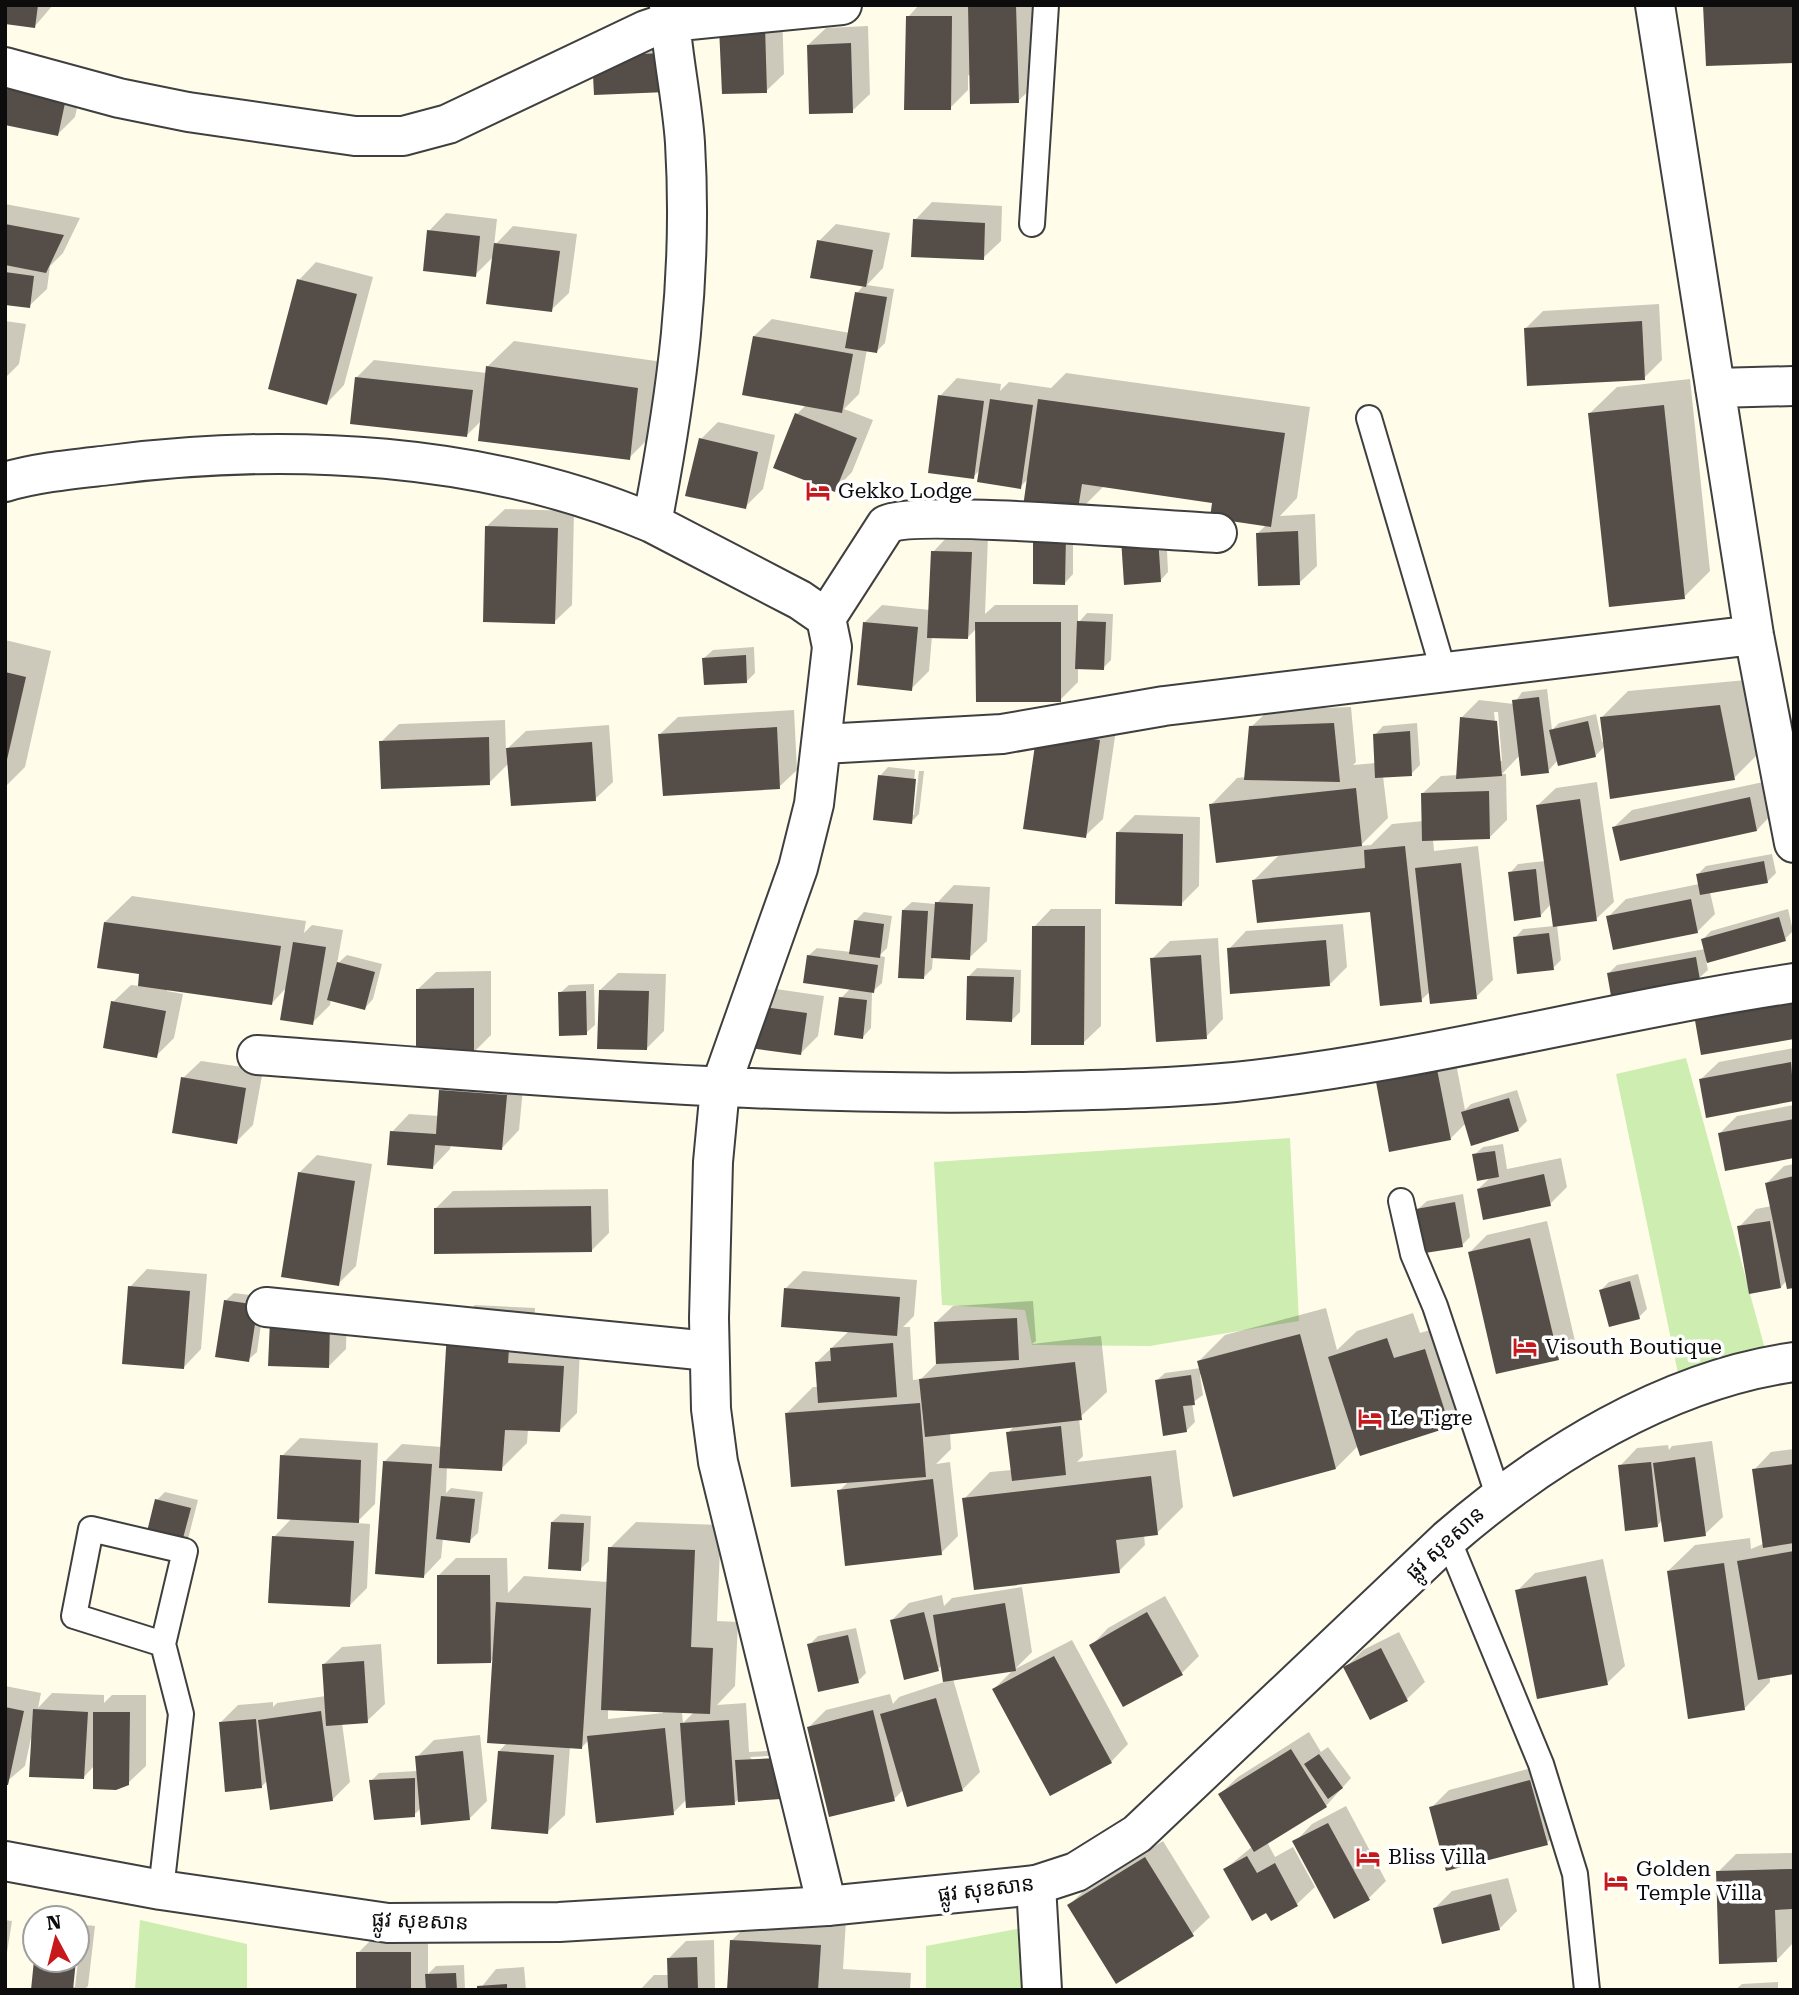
<svg xmlns="http://www.w3.org/2000/svg" width="1799" height="1995" viewBox="0 0 1799 1995" font-family="'Roboto Serif','Noto Sans Khmer',serif">
<style>
.green{fill:#ceedb0}
.shadow{fill:#0003;fill-rule:evenodd}
.building{fill:#554d47}
.lines{fill:none;stroke-linecap:round;stroke-linejoin:round}
.service-casing{stroke:#3f3f3f;stroke-width:28}
.minor-casing{stroke:#3f3f3f;stroke-width:42}
.tertiary-casing{stroke:#3f3f3f;stroke-width:42}
.service{stroke:#fff;stroke-width:24}
.minor{stroke:#fff;stroke-width:38}
.tertiary{stroke:#fff;stroke-width:38}
.labels{text-anchor:middle;stroke-width:7;stroke-linejoin:round;paint-order:stroke}
.poi-label{font-size:21px;fill:#0c0c0c;stroke:#fff;text-anchor:start}
.street-label{font-size:21px;fill:#0c0c0c;stroke:#fff}
</style>
<rect width="100%" height="100%" fill="#fffcea"/>
<path class="green" d="M1686,1058L1765,1349L1679,1378L1616,1074Z
M1290,1138L1299,1321L1150,1346L1032,1345L1025,1310L942,1305L934,1162Z
M140,1920L247,1944V1990H135Z
M1038,1925L1039,1990H926V1946Z"/>
<path class="shadow" d="M5,5H53L35,26Z
M919,5H1033L1036,84L1018,101L968,75V90L950,108L908,17Z
M782,9L784,74L766,91L721,28Z
M868,26L870,94L852,111L808,45L826,28Z
M682,36L683,73L593,57Z
M85,71L75,117L57,135L5,123V96L10,76Z
M932,202L1002,206L1001,241L983,258L915,220Z
M5,204L80,218L63,253L50,266L47,289L29,306L5,303Z
M446,213L497,219L494,246L513,226L577,234L569,293L551,310L494,256L475,275L429,231Z
M836,224L890,233L883,268L867,285L894,289L885,343L877,351L867,349L859,394L844,409L873,420L852,472L835,490L797,414L806,405L754,336L772,319L850,333L857,293L864,285L819,241Z
M316,262L373,277L344,385L327,403L299,280Z
M1659,304L1662,360L1644,378L1526,328L1543,311Z
M5,321L26,324L19,364L5,378Z
M514,341L663,362L655,432L629,458L482,420L467,435L356,378L374,360L487,373V367Z
M1066,373L1310,407L1297,498L1280,516L1315,514L1317,566L1299,583L1257,534L1267,524L1214,501L1104,486L1077,513L1029,478L1020,487L981,469L973,477L940,396L957,378L1001,384L1000,391L1009,382L1051,388Z
M1690,379L1710,571L1684,597L1590,413L1617,387Z
M718,422L775,435L763,489L745,507L701,439Z
M505,509L574,511L572,605L554,622L487,526Z
M1073,527V574L1065,583H1034Z
M1166,529L1168,572L1160,581L1125,583Z
M950,534L988,536L985,614L995,605H1078V623L1087,613L1113,614L1111,660L1103,668L1078,667V682L1060,700L977,628L967,638L932,636L929,671L911,689L864,623L882,605L930,610L933,552Z
M5,640L51,651L25,767L5,787Z
M754,647L755,673L746,682L704,658L713,650Z
M1746,680L1760,752L1734,778L1605,746L1595,756L1558,760L1548,771L1520,755L1502,774H1506L1507,820L1489,838L1433,839L1434,851L1478,846L1493,980L1476,997L1431,991L1421,1000L1371,910L1254,880L1280,854L1211,805L1237,778L1246,777L1251,727L1269,710L1351,707L1356,762L1353,765L1376,763L1375,735L1383,726L1417,723L1420,765L1411,774L1383,776L1388,818L1360,846L1371,845L1392,824L1424,821L1423,793L1441,776L1458,775L1462,717L1479,700L1514,704L1522,692L1547,689L1552,730L1559,723L1596,714L1602,742L1605,741L1602,717L1628,691ZM1494,712H1498L1502,761H1499Z
M794,710L797,770L779,787L660,734L678,717Z
M505,720L506,750L526,731L609,725L613,782L595,799L509,763L489,783L381,742L399,724Z
M1117,723L1103,819L1085,836L1039,732Z
M888,767L915,770L911,815H914L919,771H924L919,814L911,822L880,776Z
M1768,781L1774,812L1757,830L1614,827L1632,810Z
M1597,782L1614,902L1596,919L1557,925L1561,960L1553,968L1515,938L1523,929L1554,926L1551,904L1541,915L1510,873L1518,864L1546,861L1538,805L1556,788Z
M1135,815L1200,817L1199,886L1181,904L1117,833Z
M1772,854L1776,873L1767,882L1710,892L1715,914L1697,932L1608,917L1626,899L1699,884L1698,874L1706,866Z
M954,885L990,887L987,941L969,958L933,956L932,969L924,977L903,910L912,902L936,904Z
M132,896L306,921L304,933L312,925L343,930L337,964L347,955L382,964L373,999L365,1008L331,999L330,1005L312,1023L287,987L272,1003L167,988V991L183,994L174,1038L156,1056L113,1002L131,985L140,986L141,973L105,922Z
M1051,909H1101V1026L1083,1043L1034,927Z
M1788,909L1793,931L1785,939L1706,961L1708,970L1699,978L1609,973L1617,965L1705,949L1703,939L1711,931Z
M864,912L892,916L887,948L879,956L885,957L882,983L872,992L871,1028L863,1037L841,998L851,988L808,956L817,948L851,952L855,921Z
M1343,924L1347,967L1329,985L1229,949L1246,931Z
M1218,938L1223,1019L1206,1037L1152,959L1170,941Z
M977,968L1021,970L1020,1012L1012,1020L969,976Z
M491,971V1035L473,1053L418,989L436,972Z
M618,973L666,974L664,1031L647,1048L600,990Z
M594,984L595,1025L586,1033L560,993L569,985Z
M776,989L824,996L818,1036L801,1053L758,1007Z
M1452,1043L1465,1110L1471,1104L1517,1090L1527,1121L1518,1130L1466,1123L1450,1139L1391,1150Z
M1794,1048V1100L1701,1079L1719,1062Z
M201,1061L263,1070L253,1125L236,1142L183,1078Z
M459,1073L524,1078L519,1130L502,1148L451,1144L450,1149L433,1167L392,1132L409,1114L439,1116L441,1091Z
M1794,1105V1157L1719,1134L1737,1116Z
M1503,1144L1507,1169L1561,1158L1567,1187L1550,1204L1478,1189L1491,1177L1474,1155L1483,1147Z
M317,1155L372,1164L356,1266L338,1284L299,1173Z
M1794,1164V1286L1787,1280L1781,1287L1739,1227L1756,1209L1772,1206L1767,1183L1784,1166Z
M608,1189L609,1233L591,1251L436,1208L453,1191Z
M1463,1194L1470,1237L1462,1245L1418,1209L1427,1201Z
M1547,1221L1575,1341L1558,1358L1470,1252L1487,1235Z
M147,1269L207,1274L201,1349L184,1367L130,1287Z
M803,1271L917,1280L914,1316L903,1327H910L913,1380L921,1379L938,1362L935,1323L953,1306L1033,1301L1036,1341L1032,1344L1101,1336L1107,1392L1079,1418L1083,1456L1077,1462L1176,1450L1183,1507L1157,1533L1144,1535L1145,1545L1119,1571L964,1499L990,1472L1012,1470L1008,1433L1015,1425L950,1433L951,1449L936,1464L950,1462L958,1536L941,1553L839,1491L849,1481L787,1413L813,1387H819L817,1362L850,1330L786,1288Z
M1638,1274L1647,1309L1639,1317L1601,1290L1609,1282Z
M234,1293L265,1297L257,1352L248,1360L225,1301Z
M347,1305L346,1349L328,1367L270,1365Z
M475,1305L535,1308L533,1347L580,1349L577,1413L559,1431L528,1429L527,1443L501,1469L447,1466L446,1493L451,1488L483,1492L478,1533L469,1541L443,1538L441,1558L424,1576L385,1461L402,1444L442,1447L448,1331Z
M1326,1308L1337,1350L1357,1331L1413,1313L1420,1333L1451,1324L1475,1399L1449,1426L1359,1445L1336,1468L1202,1374L1200,1375L1203,1395L1192,1403L1195,1422L1186,1431L1156,1381L1165,1373L1201,1368L1199,1361L1225,1335Z
M300,1438L378,1443L375,1504L356,1523L370,1524L367,1588L349,1606L274,1537L292,1518L282,1456Z
M1712,1441L1723,1517L1705,1534L1662,1520L1657,1526L1620,1466L1637,1448L1668,1445L1669,1450L1672,1446Z
M1794,1449V1672L1770,1676V1682L1744,1709L1668,1571L1695,1545L1750,1538L1751,1549L1765,1543L1754,1470L1771,1452Z
M165,1492L198,1500L186,1547L157,1500Z
M561,1514L591,1516L589,1561L580,1569L552,1522Z
M636,1522L721,1525L717,1621L738,1622L735,1686L717,1705L746,1703L749,1752L787,1750V1755L750,1757L781,1797L738,1800L734,1803L687,1799L673,1813L589,1740L582,1747L570,1746L565,1815L547,1832L499,1751L508,1742L494,1658L490,1662L439,1575L456,1558H507L508,1593L524,1576L608,1582L610,1548ZM608,1709L663,1711V1713L608,1719ZM682,1712H694L683,1723Z
M1603,1559L1625,1666L1607,1683L1517,1591L1535,1573Z
M1022,1587L1032,1652L1015,1669L1072,1640L1128,1744L1111,1762L994,1689L1014,1669L942,1665L938,1669L892,1620L909,1603L942,1595L944,1606L952,1598Z
M1165,1596L1199,1656L1182,1673L1091,1646L1108,1628Z
M856,1628L866,1673L858,1681L809,1645L818,1636Z
M1399,1632L1425,1682L1407,1699L1371,1718L1345,1668L1363,1650Z
M381,1644L385,1704L367,1721L342,1723L350,1782L332,1800L268,1780L261,1787L221,1722L238,1705L273,1702V1707L277,1703L326,1696L324,1664L342,1647Z
M953,1679L980,1772L963,1789H904L894,1799L809,1727L826,1710L890,1694L893,1704L899,1697Z
M5,1686L41,1693L38,1708L52,1693L104,1695V1703L112,1695H146V1766L128,1783L94,1766L84,1777L31,1738L25,1766L5,1783Z
M1309,1732L1321,1752L1328,1747L1351,1778L1326,1806L1267,1842L1275,1857L1293,1847L1315,1887L1297,1904L1271,1918L1225,1869L1253,1846L1220,1794L1238,1777Z
M480,1735L487,1801L469,1819L421,1808L414,1815L371,1781L379,1773L418,1771L417,1757L434,1740Z
M1547,1764L1564,1826L1547,1843L1431,1808L1449,1790Z
M1346,1806L1386,1881L1369,1898L1295,1842L1312,1824Z
M1163,1841L1210,1917L1192,1934L1069,1905L1087,1888Z
M1794,1853L1793,1943L1776,1961L1718,1872L1736,1854Z
M1508,1878L1517,1911L1499,1929L1435,1908L1452,1891Z
M758,1915L846,1920L843,1969L911,1973L910,1990H728L731,1941Z
M5,1920L12,1921L5,1965Z
M77,1924L95,1926L88,1986L84,1990H33L36,1960H74L71,1987H75L81,1934L77,1937Z
M376,1935H428V1974L436,1966L464,1965L465,1990H358V1953Z
M714,1940L715,1990H640L654,1975H669V1958L686,1941Z
M524,1967L526,1990H479L496,1969Z
M1778,1982V1990H1735L1742,1984Z"/>
<path class="building" d="M5,5H38L35,28L5,24Z
M968,5H1016L1019,103L970,104Z
M1703,5H1794V63L1706,66Z
M906,16H952L951,110H904Z
M765,26L767,93L722,94L719,27Z
M851,43L853,113L809,114L807,45Z
M665,53L667,92L594,95L592,56Z
M8,75L68,89L58,136L5,125Z
M913,219L985,223L984,260L911,257Z
M5,224L64,235L46,273L5,265Z
M427,230L480,236L476,277L423,271Z
M817,240L873,250L866,287L810,278Z
M494,243L560,251L552,312L486,304Z
M5,272L34,276L30,308L5,305Z
M297,279L357,294L327,405L268,389Z
M855,292L887,297L877,353L845,348Z
M1642,321L1645,380L1527,386L1524,328Z
M753,336L853,354L842,413L742,395Z
M486,366L638,388L630,460L478,441Z
M355,377L473,390L467,437L350,424Z
M938,395L984,401L974,479L928,473Z
M990,399L1033,405L1021,489L977,482Z
M1038,399L1285,433L1271,527L1210,518L1212,503L1082,484L1077,515L1023,507Z
M1664,405L1685,599L1609,607L1588,413Z
M795,413L857,438L835,492L773,468Z
M699,438L758,452L746,509L685,496Z
M485,526L558,528L555,624L483,622Z
M1298,531L1300,585L1258,586L1256,533Z
M1033,534H1066L1065,585L1033,584Z
M1158,537L1161,582L1124,585L1121,538Z
M931,551L972,552L968,639L927,638Z
M1077,621L1106,622L1104,670L1075,669Z
M863,622L918,627L912,691L857,685Z
M975,622H1061V702H976Z
M746,655L747,683L704,685L702,658Z
M5,672L26,677L6,764H5Z
M1539,697L1549,773L1521,776L1512,700Z
M1720,705L1735,780L1610,799L1600,717Z
M1460,717L1497,721L1502,776L1456,779Z
M1588,721L1596,757L1558,766L1549,730Z
M1334,723L1340,782L1244,780L1249,726Z
M777,727L780,789L663,796L658,734Z
M1037,731L1100,740L1086,838L1023,829Z
M1410,731L1412,776L1375,778L1373,734Z
M489,737L490,785L381,789L379,741Z
M592,742L596,801L511,806L506,748Z
M878,775L916,779L912,824L873,820Z
M1356,788L1362,846L1216,863L1209,804Z
M1489,791L1490,839L1422,841L1421,793Z
M1750,797L1757,831L1620,861L1612,827Z
M1580,799L1597,921L1553,927L1536,805Z
M1116,832L1183,834L1182,906L1115,904Z
M1405,846L1422,1002L1380,1006L1370,912L1257,923L1252,880L1365,868L1364,850Z
M1764,861L1768,883L1700,895L1696,874Z
M1461,863L1477,999L1430,1004L1415,868Z
M1536,869L1541,917L1514,921L1508,872Z
M1691,899L1698,933L1613,950L1606,916Z
M935,902L973,904L970,960L931,958Z
M902,910L928,911L924,979L898,978Z
M1779,917L1786,941L1707,963L1701,939Z
M854,920L884,924L880,958L849,954Z
M104,922L281,946L272,1005L138,986L139,974L97,968Z
M1032,926H1085L1084,1045H1031Z
M1549,933L1554,970L1517,974L1513,937Z
M1326,940L1330,986L1230,994L1227,948Z
M293,942L326,947L313,1025L280,1020Z
M807,955L878,965L874,993L803,983Z
M1201,955L1207,1039L1156,1042L1150,958Z
M1696,957L1700,980L1611,996L1607,973Z
M337,962L375,972L365,1010L327,1000Z
M967,976L1014,977L1012,1022L966,1020Z
M474,988V1054L416,1055V989Z
M599,990L649,991L647,1050L597,1049Z
M586,991L587,1035L559,1036L558,992Z
M839,997L867,1000L863,1039L834,1035Z
M1794,998V1039L1701,1055L1693,1009Z
M111,1001L166,1011L157,1058L103,1048Z
M757,1006L807,1013L801,1055L750,1048Z
M1435,1059L1451,1140L1389,1152L1374,1071Z
M1791,1062L1794,1101L1706,1118L1699,1079Z
M181,1077L246,1088L237,1144L172,1133Z
M439,1090L507,1095L502,1150L435,1145L433,1169L387,1165L390,1131L436,1134Z
M1509,1098L1519,1131L1471,1146L1461,1112Z
M1794,1119V1158L1725,1171L1718,1133Z
M1495,1151L1499,1177L1477,1181L1472,1154Z
M298,1172L355,1181L339,1286L281,1277Z
M1544,1174L1551,1206L1483,1220L1477,1189Z
M1794,1176V1288L1787,1289L1765,1183Z
M1455,1202L1463,1247L1425,1253L1416,1209Z
M591,1206L592,1252L434,1254V1208Z
M1770,1221L1781,1288L1749,1294L1737,1226Z
M1530,1238L1559,1360L1496,1374L1468,1252Z
M1630,1281L1640,1319L1609,1327L1599,1290Z
M128,1286L190,1291L184,1369L122,1364Z
M784,1288L900,1297L897,1336L781,1327Z
M224,1300L258,1305L249,1362L215,1357Z
M1017,1318L1019,1360L936,1364L934,1322Z
M270,1321L330,1322L329,1368L268,1366Z
M447,1331L510,1334L508,1363L564,1366L560,1432L505,1430L502,1471L439,1468Z
M1300,1334L1336,1469L1233,1497L1197,1361Z
M1387,1338L1394,1358L1425,1349L1450,1427L1360,1456L1328,1357Z
M893,1343L897,1397L818,1403L815,1362L831,1361L830,1348Z
M1075,1362L1082,1420L925,1437L919,1379Z
M1191,1375L1195,1405L1183,1406L1187,1432L1163,1436L1155,1380Z
M920,1403L926,1477L791,1487L785,1413Z
M1061,1426L1066,1475L1012,1481L1006,1432Z
M280,1455L361,1460L359,1523L277,1519Z
M1695,1457L1706,1536L1664,1542L1653,1463Z
M383,1461L432,1464L424,1578L375,1574Z
M1651,1462L1658,1527L1625,1531L1618,1465Z
M1794,1464V1543L1763,1548L1752,1469Z
M1151,1476L1158,1535L1116,1540L1120,1573L974,1590L962,1498Z
M933,1479L942,1555L845,1566L837,1490Z
M441,1496L475,1499L470,1543L436,1539Z
M155,1499L191,1508L178,1557L143,1548Z
M551,1522L584,1523L581,1571L548,1569Z
M272,1536L354,1541L350,1607L268,1603Z
M608,1547L695,1550L691,1647L713,1648L710,1714L601,1710Z
M1794,1551V1674L1758,1680L1737,1561Z
M1724,1563L1745,1710L1688,1719L1667,1571Z
M437,1575H490L491,1663L437,1664Z
M1586,1576L1608,1685L1537,1699L1515,1590Z
M496,1602L591,1608L582,1749L487,1743Z
M1005,1603L1016,1671L943,1682L933,1615Z
M924,1612L939,1671L904,1680L890,1620Z
M1147,1612L1183,1675L1123,1707L1089,1645Z
M848,1635L859,1683L818,1692L807,1644Z
M1381,1648L1408,1701L1370,1720L1343,1667Z
M1054,1656L1112,1763L1050,1796L992,1689Z
M364,1661L368,1723L326,1726L322,1664Z
M936,1698L963,1791L907,1807L880,1714Z
M5,1707L24,1711L8,1785H5Z
M33,1709L88,1712L84,1779L29,1777Z
M873,1710L895,1801L829,1817L807,1727Z
M321,1711L333,1801L270,1810L258,1720Z
M93,1712H130L129,1785L116,1790L93,1789Z
M256,1719L262,1788L225,1792L219,1722Z
M729,1720L735,1805L686,1808L680,1723Z
M665,1728L674,1815L596,1823L587,1736Z
M1291,1749L1327,1807L1254,1852L1218,1794Z
M463,1751L470,1820L421,1825L415,1756Z
M498,1751L554,1755L548,1834L491,1829Z
M1319,1754L1343,1788L1328,1799L1304,1764Z
M779,1758L781,1799L738,1802L735,1760Z
M415,1778V1817L374,1820L369,1780Z
M1530,1780L1548,1845L1446,1871L1429,1807Z
M1328,1823L1370,1900L1334,1919L1292,1841Z
M1247,1856L1257,1873L1275,1863L1298,1906L1271,1921L1266,1913L1252,1921L1223,1869Z
M1145,1857L1194,1936L1116,1984L1067,1905Z
M1792,1869V1909L1775,1910L1777,1962L1719,1964L1716,1871Z
M1491,1894L1500,1930L1442,1944L1433,1908Z
M730,1940L821,1945L818,1990H727Z
M356,1952H411V1990H356Z
M697,1957L698,1990H668L667,1958Z
M34,1960H76L73,1990H31Z
M456,1973L457,1990H426L425,1974Z
M507,1984V1990H477V1986Z"/>
<g class="lines">
<g class="service-casing">
<path id="service" d="M1032,224L1046,5
M1369,418L1444,673
M1401,1201L1413,1254L1435,1306L1498,1495
M1448,1539L1541,1764L1575,1874L1587,1990
M161,1890L181,1714L163,1644L185,1551L91,1529L74,1616L163,1644"/>
</g>
<g class="minor-casing">
<path id="minor" d="M669,5C671,51 682,97 685,143C693,277 677,393 652,523L800,600L826,618L832,647L814,804L798,868L720,1088L713,1162L709,1318L711,1409L718,1462L827,1906
M1655,5L1754,635L1794,843
M5,67L119,98L188,112L355,136H403L448,124L646,30L670,22L842,5
M1715,388L1794,386
M5,482C39,472 75,469 110,465C289,442 485,452 652,523
M826,618L886,525C911,509 1169,531 1217,533
M823,744L1002,734L1164,706L1754,635
M257,1055C510,1073 763,1097 1018,1092C1090,1090 1163,1089 1235,1082C1423,1062 1607,1011 1794,983
M266,1307L709,1351
M1036,1885L1042,1990"/>
</g>
<g class="tertiary-casing">
<path id="tertiary" d="M5,1861L161,1890L388,1923L559,1922L827,1906L1036,1885L1076,1872L1137,1834L1448,1539C1544,1456 1666,1380 1794,1362"/>
</g>
<use href="#service" class="service"/>
<use href="#minor" class="minor"/>
<use href="#tertiary" class="tertiary"/>
</g>
<defs>
<g id="hotel-bare" transform="scale(1.89)"><path d="M-6-4.5h1.5V1H6V5H4.5V3h-9V5H-6ZM-4 0a1.8 1.8 0 1 1 3.6 0ZM.5 0V-2.5h3Q6-2.5 6 0Z" fill="#c7181b" stroke="#fff" stroke-width="2.5" paint-order="stroke"/></g>
</defs>
<g fill-rule="evenodd">
<use href="#hotel-bare" x="818" y="491"/>
<use href="#hotel-bare" x="1525" y="1347"/>
<use href="#hotel-bare" x="1370" y="1418"/>
<use href="#hotel-bare" x="1368" y="1857"/>
<use href="#hotel-bare" x="1616" y="1881"/>
</g>
<g class="labels">
<g class="poi-label">
<text x="838" y="498">Gekko Lodge</text>
<text x="1545" y="1354">Visouth Boutique</text>
<text x="1390" y="1425">Le Tigre</text>
<text x="1388" y="1864">Bliss Villa</text>
<text x="1636" y="1876">Golden<tspan x="1636" dy="24">Temple Villa</tspan></text>
</g>
<g class="street-label">
<text transform="translate(1445 1543) rotate(-42)" y="7">ផ្លូវ សុខសាន</text>
<text transform="translate(986 1889) rotate(-7)" y="7">ផ្លូវ សុខសាន</text>
<text transform="translate(420 1921) rotate(2)" y="7">ផ្លូវ សុខសាន</text>
</g>
</g>
<rect width="1799" height="1995" fill="none" stroke="#0c0c0c" stroke-width="14"/>
<g transform="translate(56 1939) rotate(353)"><circle r="33" fill="#ffffff" stroke="#9e9e9e" stroke-width="2"/>
<path d="M0-5L12 26L0 18L-12 26Z" fill="#c7181b"/>
<text y="-10" font-size="19" font-weight="bold" text-anchor="middle" fill="#0c0c0c">N</text>
</g>
</svg>
